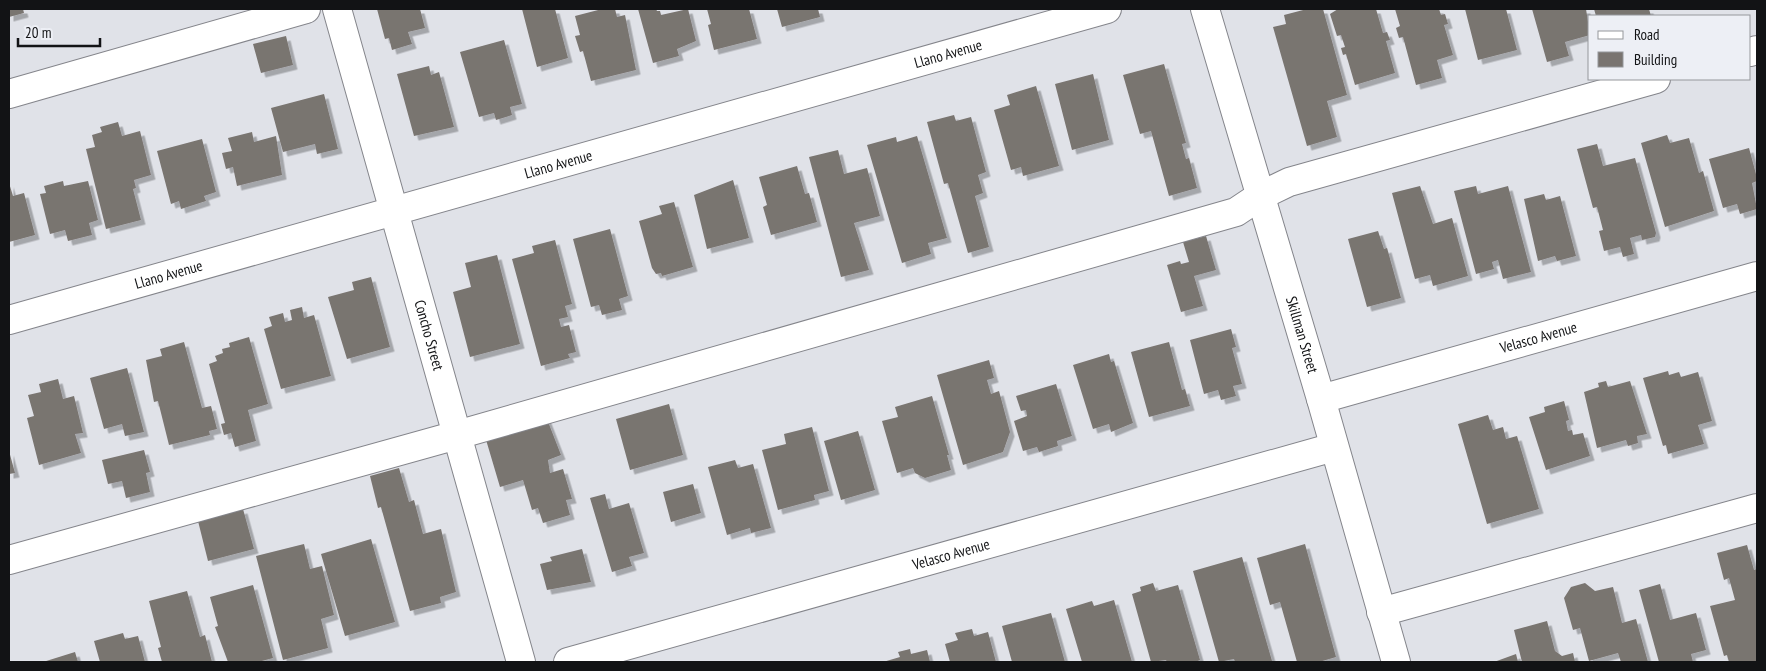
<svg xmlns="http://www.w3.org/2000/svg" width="1766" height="671" viewBox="0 0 1766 671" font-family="'PT Sans Narrow',sans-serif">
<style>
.building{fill:#797470;filter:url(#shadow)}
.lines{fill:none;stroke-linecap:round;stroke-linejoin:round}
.minor-casing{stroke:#84858b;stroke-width:30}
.major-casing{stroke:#84858b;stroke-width:30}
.minor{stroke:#fff;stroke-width:28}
.major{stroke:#fff;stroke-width:28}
.labels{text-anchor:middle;stroke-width:4;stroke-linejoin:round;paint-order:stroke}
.street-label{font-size:15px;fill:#121315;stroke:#edeff5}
</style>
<defs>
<filter id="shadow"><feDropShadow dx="4.5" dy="4.5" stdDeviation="0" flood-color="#0004"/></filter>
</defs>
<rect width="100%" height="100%" fill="#e0e2e8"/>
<path class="building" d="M9,9H23L24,13L9,17Z
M377,9H420L425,28L408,32L412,44L392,50L389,38L385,39Z
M522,9H555L568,58L537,67Z
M602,9H615L617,17L625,15L636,70L591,81L583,51L580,52L575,36L580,35L575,16Z
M638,9H656L657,11H660L661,15L688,9L696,41L677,49L679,56L653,63Z
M707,9H749L757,39L714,50L708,25L711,24Z
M777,9H818L820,17L782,27Z
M1307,9H1323L1347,95L1327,101L1337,137L1307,146L1273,27L1286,24L1284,15Z
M1338,9H1376L1383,33L1387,32L1390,40L1386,41L1395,73L1355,85L1346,54L1343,55L1341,48L1345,47L1341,35L1337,36L1330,14Z
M1395,9H1439L1441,15L1445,14L1448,24L1444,25L1453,55L1437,60L1442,78L1416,85L1403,37L1399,38L1396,28L1400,26Z
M1465,9H1506L1517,50L1478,60Z
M1532,9H1586L1590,35L1565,42L1569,56L1547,62Z
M1594,9H1649L1651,16H1596Z
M286,36L293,65L261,73L253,44Z
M504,40L522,104L510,107L512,115L496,120L494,113L479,117L460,52Z
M1164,64L1186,143L1182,144L1186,159L1189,158L1197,188L1169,196L1151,131L1140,134L1123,75Z
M429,66L431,75L439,72L454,127L414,136L397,74Z
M1093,74L1109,140L1072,150L1055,84Z
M1036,86L1059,166L1023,176L1021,167L1011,170L994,110L1010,105L1007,95Z
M324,94L338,149L317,154L315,144L283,152L271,108Z
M954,115L956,121L971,117L986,172L978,175L983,193L975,196L989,247L968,253L948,183L944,184L927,122Z
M118,122L122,136L140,131L151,175L134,180L136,188L133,189L141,220L106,229L86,149L95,147L92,135L102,132L100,127Z
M252,132L254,142L276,136L282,175L237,186L233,167L226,169L222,153L232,151L228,138Z
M1667,135L1670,143L1689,138L1699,173L1703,171L1714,211L1665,227L1641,143Z
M917,136L947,238L928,243L931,254L902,263L867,145L896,137L897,142Z
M202,139L216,192L204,196L206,201L181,209L179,201L171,204L157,151Z
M1597,144L1603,166L1635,158L1656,233L1655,237L1642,240L1641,235L1630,238L1634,254L1623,257L1620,247L1604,251L1599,231L1603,230L1597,207L1593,208L1577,149Z
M1749,148L1757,178V181L1752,183L1757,209L1740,214L1737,204L1723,208L1709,159Z
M838,150L844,174L867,168L880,216L854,223L869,270L841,277L809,157Z
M797,166L805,194L809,193L817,222L771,235L763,207L767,205L759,177Z
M733,180L749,238L707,249L694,195Z
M63,181L64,186L88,181L98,220L89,223L92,235L68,241L65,230L50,234L40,194L46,193L44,186Z
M9,183L13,196L24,193L35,235L9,242Z
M1420,186L1433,224L1452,218L1468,276L1433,286L1430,275L1415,279L1392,193Z
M1476,186L1478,194L1508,186L1531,272L1503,279L1498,260L1492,262L1494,269L1476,274L1454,191Z
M1544,194L1546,200L1560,196L1576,256L1557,261L1555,256L1538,261L1524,199Z
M674,202L693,267L662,276L661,273L656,274L652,268L639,221L662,214L659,206Z
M610,229L628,296L619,299L622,310L602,315L599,305L591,307L573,239Z
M1378,231L1384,249L1387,248L1401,298L1367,307L1348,239Z
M1206,236L1216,270L1194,276L1203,306L1181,312L1167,265L1180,261L1181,264L1189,262L1183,242Z
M555,240L572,304L565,306L568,317L559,319L561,327L569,325L576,352L568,354L570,358L541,366L512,259L534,253L532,246Z
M497,255L520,344L470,357L453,292L471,287L465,263Z
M371,277L390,347L347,359L328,297L354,290L352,282Z
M302,307L304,318L314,315L331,376L281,389L264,329L272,326L269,317L283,313L285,322L292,320L290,310Z
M1231,329L1236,347L1232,348L1242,384L1233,386L1236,396L1221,400L1218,390L1204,394L1190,340Z
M249,337L268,404L248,410L256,441L235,447L231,433L224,435L221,424L225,423L209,364L217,361L215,356L223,353L222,349L230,347L229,343Z
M184,342L202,408L211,406L217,429L209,431L210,435L169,445L158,401L154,402L146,360L162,356L160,349Z
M1169,342L1182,390L1185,389L1190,406L1149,417L1131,352Z
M1109,354L1111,362L1114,361L1133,423L1111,432L1109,424L1093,429L1073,365Z
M989,360L994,378L987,380L991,394L999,391L1010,432L1003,452L963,465L937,375Z
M127,368L144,432L125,436L122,424L104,429L90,378Z
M1668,371L1669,375L1679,372L1681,377L1698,372L1712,421L1698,425L1704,444L1668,454L1666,445L1663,446L1643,378Z
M58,379L63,399L74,396L83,433L75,434L81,453L39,465L27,418L34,416L28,395L41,392L39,384Z
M1606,381L1608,387L1630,381L1647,434L1637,436L1638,443L1628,446L1626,440L1597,448L1584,392L1599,387L1598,383Z
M1056,384L1072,436L1057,441L1058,446L1039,452L1037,447L1023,451L1014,421L1027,416L1026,410L1021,411L1016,396Z
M932,396L949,455H947L951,470L925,478L915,473L913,468L897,473L882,421L898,417L895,407Z
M1564,401L1569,420L1566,421L1568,431L1572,430L1573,435L1583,433L1590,456L1546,470L1529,417L1545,412L1544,407Z
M669,404L683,455L630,470L616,419Z
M545,414L561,455L548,460L550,473L563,469L572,499L566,500L570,515L543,523L538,508L532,510L523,480L500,487L484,433Z
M1488,415L1493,430L1503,427L1506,439L1517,436L1539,509L1487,524L1458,424Z
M812,427L829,491L814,495L815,500L778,510L762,450L786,444L784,434Z
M858,431L875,490L841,500L824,441Z
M144,450L150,472L146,473L150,492L126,498L122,481L108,484L102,460Z
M9,451L15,473L9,474Z
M735,460L738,468L753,464L771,528L751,533L750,528L727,535L708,467Z
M399,468L409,502L414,500L423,534L441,529L456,592L440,597L441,603L410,611L381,507L378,508L370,476Z
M693,484L701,513L671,522L663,492Z
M605,494L609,509L629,503L644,553L629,557L632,566L612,572L590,498Z
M243,509L254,549L208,561L198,521Z
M371,539L395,622L345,636L321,554Z
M304,544L310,569L322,566L334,615L321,619L328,648L283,660L256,556Z
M1305,544L1336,657L1319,662H1297L1280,602L1270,605L1257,558Z
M1747,545L1754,570L1757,569V661L1729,662L1727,655L1724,656L1710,606L1735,600L1729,578L1724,580L1717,553Z
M582,549L591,582L547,590L540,564L552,561L550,557Z
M1242,557L1272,661L1269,662H1235L1234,659L1219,662L1193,571Z
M1153,583L1156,591L1178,585L1200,660L1195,662H1167L1166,660L1151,662L1132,594L1141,591L1140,587Z
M1585,583L1595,591L1613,587L1622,623L1636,619L1648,662H1621L1618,653L1589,661L1580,628L1573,630L1564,598L1571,587Z
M1660,584L1670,620L1696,613L1706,650L1691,654L1693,662H1659L1639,590Z
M253,585L273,658L258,662H228L215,627L218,626L210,597Z
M187,591L200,637L205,635L212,662H162L158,648L161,647L149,601Z
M1114,600L1132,662H1082L1066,609L1092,601L1094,606Z
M1051,613L1065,662H1012L1002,626Z
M1547,621L1555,651L1562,656L1573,653L1575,662H1522L1514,630Z
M972,629L974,636L988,632L996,662H950L945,644L958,640L955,633Z
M123,633L125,639L138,636L145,662H100L94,641Z
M910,649L911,654L927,650L930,662H883L900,657L898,652Z
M75,652L78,662H43Z
M1516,654L1518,662H1494Z"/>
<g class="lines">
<g class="minor-casing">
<g id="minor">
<path id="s1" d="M337,9L521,662"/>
<path d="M1750,52L1757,50"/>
<path d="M9,94L306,9"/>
<path id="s2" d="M9,320L1107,9"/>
<path id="s3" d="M1321,399L1757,276"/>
<path d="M9,560L457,435L1236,212L1260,196L1289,182L1656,79"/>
<path d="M1381,612L1757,508"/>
<path id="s4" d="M568,662L1334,447"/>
</g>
</g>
<g class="major-casing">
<g id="major">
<path id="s5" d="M1205,9L1321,399L1396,662"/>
</g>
</g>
<use href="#minor" class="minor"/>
<use href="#major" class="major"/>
</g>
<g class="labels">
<g class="street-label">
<text dy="5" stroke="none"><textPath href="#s2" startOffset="976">Llano Avenue</textPath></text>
<text dy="5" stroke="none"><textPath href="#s2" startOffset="571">Llano Avenue</textPath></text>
<text dy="5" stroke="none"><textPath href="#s2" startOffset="166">Llano Avenue</textPath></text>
<text dy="5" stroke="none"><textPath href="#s5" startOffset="340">Skillman Street</textPath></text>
<text dy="5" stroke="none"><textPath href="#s1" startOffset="339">Concho Street</textPath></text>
<text dy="5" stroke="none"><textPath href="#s3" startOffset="226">Velasco Avenue</textPath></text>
<text dy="5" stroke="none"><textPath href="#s4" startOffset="398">Velasco Avenue</textPath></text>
</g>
</g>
<rect width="1766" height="671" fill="none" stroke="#121315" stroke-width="20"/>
<rect x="1588" y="15" width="162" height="65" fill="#edeff5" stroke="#95979b"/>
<rect x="1598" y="31" width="25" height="8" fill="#ffffff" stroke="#95979b"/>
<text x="1634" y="40" font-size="15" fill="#121315">Road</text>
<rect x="1598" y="52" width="25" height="15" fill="#797470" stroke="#95979b"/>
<text x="1634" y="65" font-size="15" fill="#121315">Building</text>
<path d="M18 38v8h82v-8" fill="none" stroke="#121315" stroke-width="2.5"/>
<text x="25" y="38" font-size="15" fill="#121315" stroke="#edeff5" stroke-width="4" paint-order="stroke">20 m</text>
</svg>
